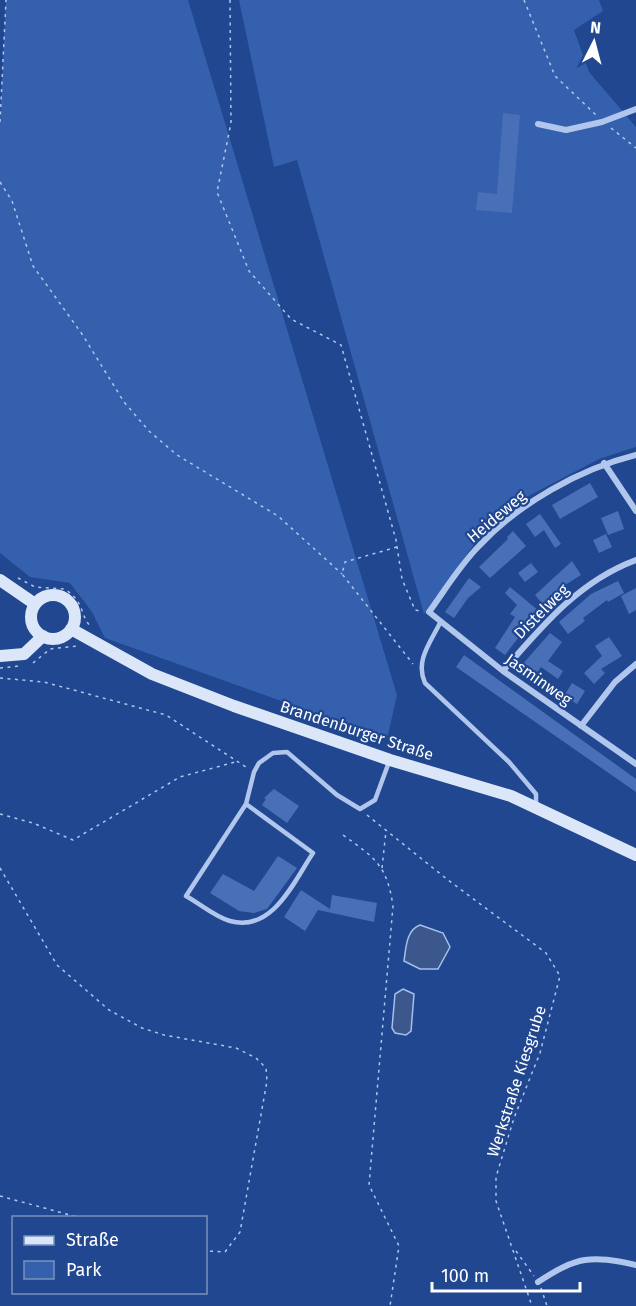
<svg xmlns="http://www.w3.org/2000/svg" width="636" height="1306" viewBox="0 0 636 1306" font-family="'Fira Sans',sans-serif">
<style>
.green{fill:#3460ad}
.water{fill:#3b578b;stroke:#a4c0ee;stroke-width:1.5}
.building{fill:#4970b7}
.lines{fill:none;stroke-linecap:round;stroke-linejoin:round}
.path{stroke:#b0c6ed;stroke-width:1.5;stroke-dasharray:3 4.5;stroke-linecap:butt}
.lane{stroke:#b0c6ed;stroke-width:4.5}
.street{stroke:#b0c6ed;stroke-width:6}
.secondary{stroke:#dce6f9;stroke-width:12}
.labels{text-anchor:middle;stroke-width:4.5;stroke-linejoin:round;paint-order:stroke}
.street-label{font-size:16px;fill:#fff;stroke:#20478f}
</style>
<rect width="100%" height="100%" fill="#20478f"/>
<path class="green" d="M6,0H188L397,695L387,739L105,638L92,612L70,583L30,577L0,553V122Z
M239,0H599L603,11L574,30L589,72L636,127V447L599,459L523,499L472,547L424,614L297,160L274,167Z"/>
<path class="water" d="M420,925L443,933L450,947L438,969H420L404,961C406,948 406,930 420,925Z
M403,989L414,994L411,1031L406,1035L395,1033L392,1028L395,994Z"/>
<path class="building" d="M503,113L520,115L512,213L476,210L478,192L497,194Z
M590,483L598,497L560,519L552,505Z
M618,511L624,529L608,535L601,518Z
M540,514L561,544L555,548L544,530L535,537L526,524Z
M513,531L526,546L490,578L479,567L508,539L507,537Z
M606,534L612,547L599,553L593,540Z
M572,561L581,575L562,587L564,589L544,606L535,595Z
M531,563L538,572L525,582L518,573Z
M469,578L481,587L468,598L454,618L445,612Z
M618,581L624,593L608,602L607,600L583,618L585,621L568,634L559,622L591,594Z
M510,587L539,611L505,655L495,648L515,617L510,614L517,605L505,593Z
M636,588V610L629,614L621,596Z
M550,633L562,642L548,661L563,671L558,679L541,667L534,677L521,666Z
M609,637L622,656L601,669L605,673L594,684L584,673L602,656L595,646Z
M464,655L636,779V792L456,667Z
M572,683L585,691L577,704L564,696Z
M274,789L299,806L287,823L262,805L266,799L264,798Z
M278,856L297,868L267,909L254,913L239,911L210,893L223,874L254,891Z
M301,890L330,909L332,895L377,903L374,922L318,910L305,931L284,917Z"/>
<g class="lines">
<path class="path" d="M230,0L231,123L217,192L249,271L291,319L341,345L396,540L402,579L415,610L420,611
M524,0L555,76L596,115
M0,122L6,0
M611,128L636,148
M0,182L12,201L33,266L82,334L124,402L149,431L177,455L278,516L342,574
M397,547L345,562L342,574L413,664
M18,578L35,587L65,589C86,604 79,614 91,627
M33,663L50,649L77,646
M0,668L19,666
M0,678L44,682L166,715L249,769
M0,814L33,823L73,840L180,777L235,762
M367,815L448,880L546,953L560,976L540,1053L514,1118L496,1177V1201L532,1306
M343,835C375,858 387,865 393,906L369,1185L399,1246L390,1306
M0,868L57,965L109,1010L142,1028L164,1035L236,1048L256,1058L266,1068L267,1081L240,1232L225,1252L206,1251
M382,868L386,831
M0,1196L81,1218
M516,1251L534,1276
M541,1288L547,1306"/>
<path class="lane" d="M440,623C430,643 415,661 425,683L509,762L536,794V806
M246,804L313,853C294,881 273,933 230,921C215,917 199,903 186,896L246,804L254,772L259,763L273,753L287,752L337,795L360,809L375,800L389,762"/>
<path class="street" d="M538,124L566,130L602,122L636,109
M636,455C580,469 519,503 479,546C460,565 445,590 429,612L503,671L636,764
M604,463L636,511
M503,671C542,626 579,581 636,560
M581,726L615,682L636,664
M538,1282C578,1256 590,1255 636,1265"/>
<path class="secondary" d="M0,580L35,604
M31 617a22 22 0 1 1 44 0a22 22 0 1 1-44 0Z
M71,629L152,674L234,706L390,760L511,796L636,855
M0,656L24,654L43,636"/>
</g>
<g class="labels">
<g class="street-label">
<text transform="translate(496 516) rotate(-40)" y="6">Heideweg</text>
<text transform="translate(541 611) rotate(-45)" y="6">Distelweg</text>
<text transform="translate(539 679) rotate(35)" y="6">Jasminweg</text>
<text transform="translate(357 730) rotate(18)" y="6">Brandenburger Straße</text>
<text transform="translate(516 1081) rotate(-72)" y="6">Werkstraße Kiesgrube</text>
</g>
</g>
<rect x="12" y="1216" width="195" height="78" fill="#20478f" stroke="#7991bc" stroke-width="1.5"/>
<rect x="24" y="1236" width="30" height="9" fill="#dce6f9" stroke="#7991bc" stroke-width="1.5"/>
<text x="66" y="1246" font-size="18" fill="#ffffff">Straße</text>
<rect x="24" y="1261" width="30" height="18" fill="#3460ad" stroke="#7991bc" stroke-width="1.5"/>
<text x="66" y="1276" font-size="18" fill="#ffffff">Park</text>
<g transform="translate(594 42) rotate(6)" stroke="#20478f" stroke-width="4.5" paint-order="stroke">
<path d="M0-4.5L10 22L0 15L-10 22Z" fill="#ffffff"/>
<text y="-9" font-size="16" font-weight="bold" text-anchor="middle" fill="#ffffff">N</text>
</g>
<path d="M432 1282v9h148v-9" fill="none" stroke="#ffffff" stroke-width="3"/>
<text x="441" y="1282" font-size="18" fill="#ffffff" stroke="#20478f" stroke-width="4.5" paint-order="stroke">100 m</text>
</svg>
